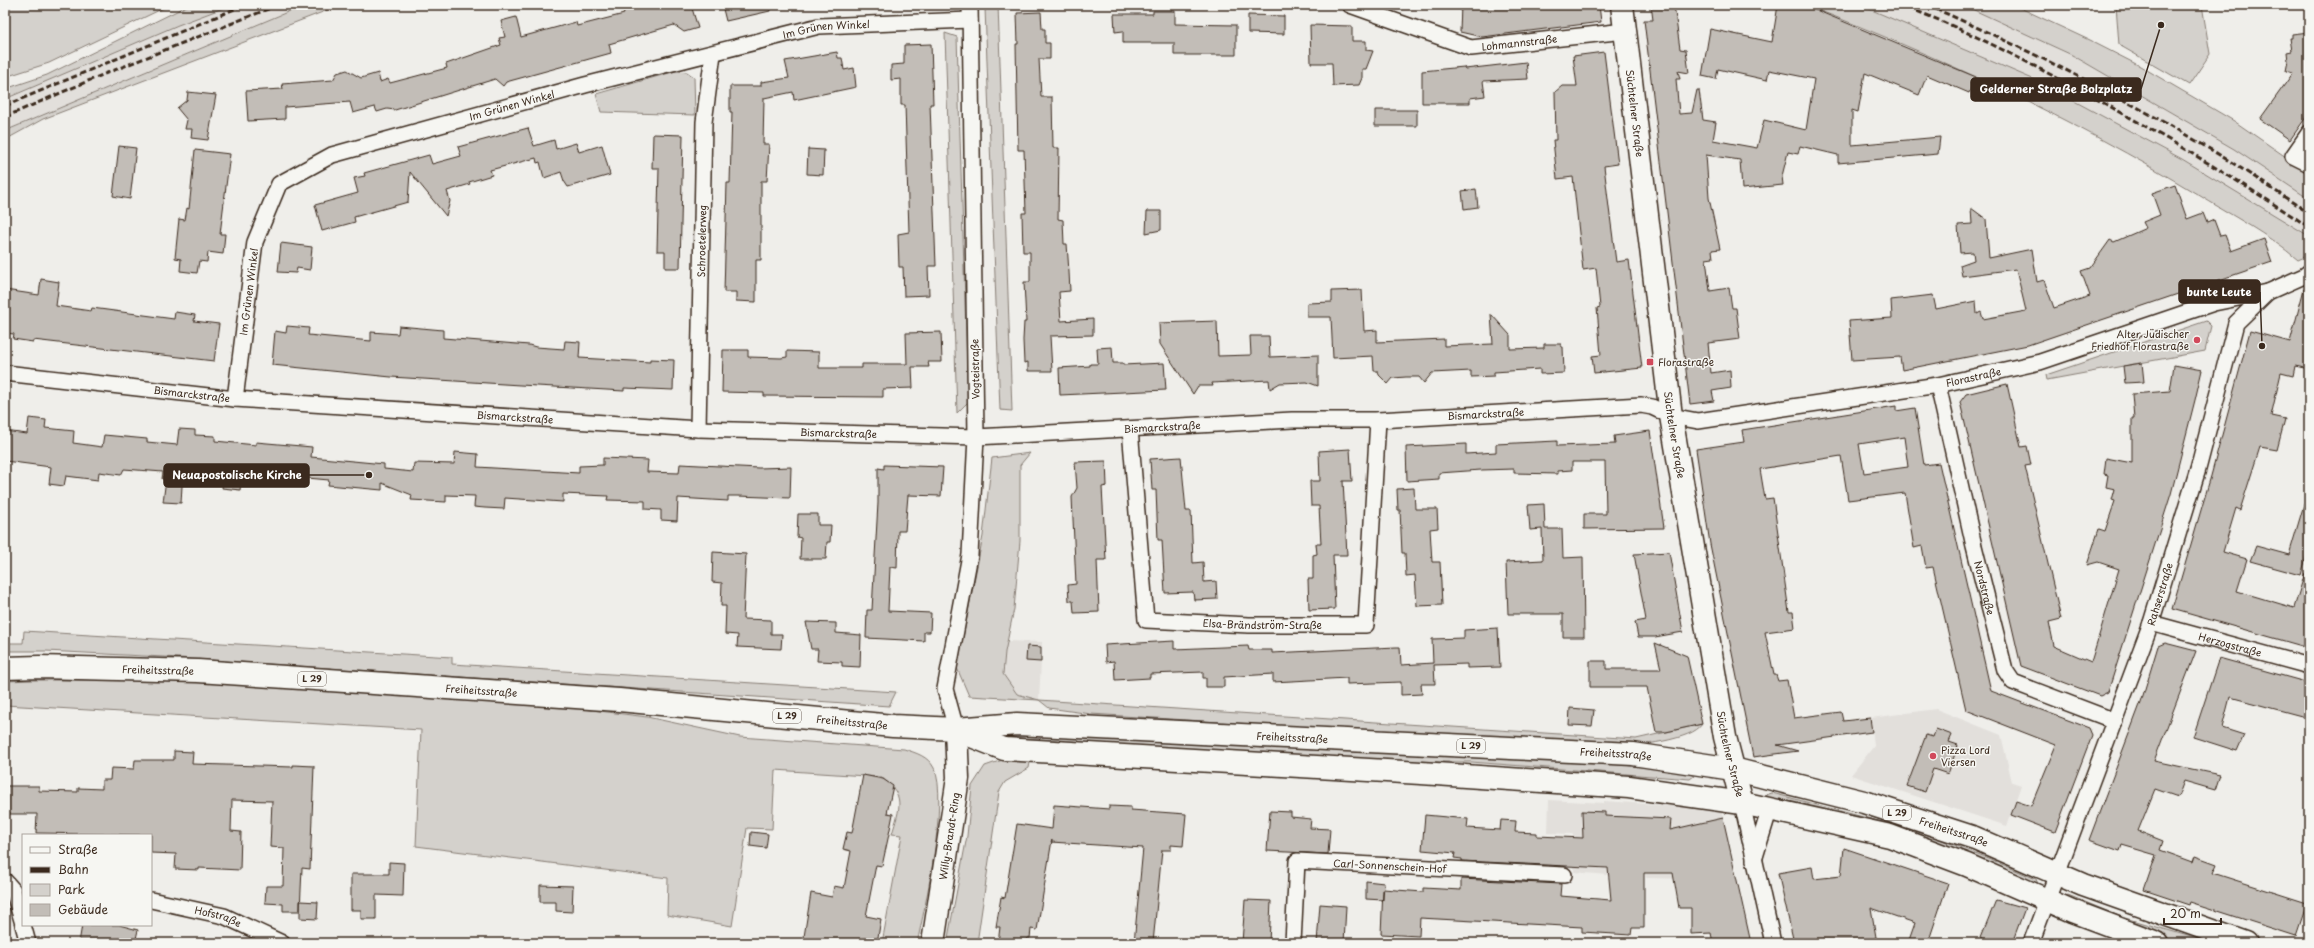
<svg xmlns="http://www.w3.org/2000/svg" width="2314" height="948" viewBox="0 0 2314 948" font-family="'Playpen Sans',sans-serif">
<style>
.built{fill:#e2dfdb}
.green{fill:#d4d1cc;stroke:#887e75}
.building{fill:#c2bdb7;stroke:#3b2a1e;fill-rule:evenodd}
.lines{fill:none;stroke-linecap:round;stroke-linejoin:round}
.minor-casing{stroke:#3b2a1e;stroke-width:18}
.secondary-casing{stroke:#3b2a1e;stroke-width:25}
.primary-casing{stroke:#3b2a1e;stroke-width:25}
.minor{stroke:#f6f6f2;stroke-width:15}
.secondary{stroke:#f6f6f2;stroke-width:22}
.primary{stroke:#f6f6f2;stroke-width:22}
.rail{stroke:#3b2a1e;stroke-width:3;stroke-dasharray:6 3;stroke-linecap:butt}
.poi-dot{fill:#d1495b;stroke:#f6f6f2;stroke-width:1.5}
.labels{text-anchor:middle;stroke-width:3;stroke-linejoin:round;paint-order:stroke}
.shield{fill:#f6f6f2;stroke:#73675e;stroke-width:1}
.shield-label{font-size:9px;font-weight:bold;fill:#3b2a1e}
.street-label{font-size:10px;fill:#3b2a1e;stroke:#f6f6f2}
.poi-label{font-size:10px;fill:#3b2a1e;stroke:#f6f6f2;text-anchor:start}
.leader{fill:none;stroke:#3b2a1e;stroke-width:1.5}
.callout-dot{fill:#3b2a1e;stroke:#f6f6f2;stroke-width:1.5}
.callout{fill:#3b2a1e;stroke:#3b2a1e;stroke-width:1.5}
.callout-label{font-size:11px;text-anchor:middle;font-weight:bold;fill:#fff}
</style>
<rect width="100%" height="100%" fill="#efeeea"/>
<filter id="ink" filterUnits="userSpaceOnUse"><feTurbulence type="fractalNoise" baseFrequency=".025" numOctaves="2"/><feDisplacementMap in="SourceGraphic" scale="8" xChannelSelector="R" yChannelSelector="G"/><feConvolveMatrix kernelMatrix="1 2 1 2 8 2 1 2 1" color-interpolation-filters="sRGB"/></filter>
<g filter="url(#ink)">
<path class="built" d="M231,5H304L5,131V99L178,25Z
M1860,5H1963L2072,55L2234,149L2309,199V236L2182,159L2035,80Z
M1006,641L1042,642L1039,700L1017,694L1003,674Z
M1936,709L2001,735L2012,782L2021,785L2007,826L1851,775L1874,746L1871,718Z
M1549,800L1604,803V801L1721,809L1737,880L1646,878L1645,873L1608,875L1574,872L1575,837L1572,834L1548,833Z"/>
<path class="green" d="M5,5H170L49,63L5,77Z
M189,5H231L178,25L5,99V89L47,75Z
M304,5H341L43,119L5,140V131L31,120Z
M992,5H998L1012,411L1000,410L985,8Z
M1805,5H1860L2035,80L2182,159L2309,236V255L2298,260C2268,234 2231,215 2197,194C2073,119 1941,57 1805,5Z
M1963,5H2014L2089,40L2140,66L2234,121L2309,173V199L2234,149L2072,55Z
M2116,5H2202L2210,54L2189,85L2119,45Z
M945,33L957,37L968,402L957,413Z
M676,71L687,72L694,77L695,115L601,112L596,94Z
M2206,321L2211,326L2205,351L2047,380L2046,375Z
M1030,453L1020,465V541L1014,609L1005,652L1003,674L1017,694L1039,700L1636,739L1702,724C1693,740 1636,746 1618,747L1091,714L1049,708L1039,700L969,696L957,668L983,536L992,458Z
M24,631L452,657V664L896,692L889,706L164,657L46,651H5V643H23Z
M33,680H137L235,683L552,705L647,717L740,737L904,749C916,753 928,756 934,768C949,798 925,908 917,943H882L902,835L892,834C900,807 906,795 881,777L775,770L772,829L747,828L732,926L667,915L668,878L416,846L421,730L5,705V681Z
M1004,734L1211,739L1623,765L1686,772L1694,776L1690,779L1471,762H1380L1007,737Z
M1011,757H1031L1029,768L1005,782L999,792L977,943H947L967,836L972,786L985,766Z
M1772,793L1924,833L1988,858L2036,879L2038,884L2033,885L1773,800L1766,795Z
M2068,895L2119,916L2212,943H2171L2067,899L2066,896Z"/>
<path class="building" d="M622,5H691L698,28L684,32L674,25L609,44L611,53L506,82L503,86L495,79L395,110L387,109L377,112L375,107L353,113L350,102L310,105L285,107V119L248,121L246,91L283,89L282,84L333,80L337,73L347,70L361,78L378,73L380,82L388,79L390,83L447,68L446,64L501,45L499,38L505,37L501,21L516,17L521,37L576,22L577,26L624,14Z
M722,5H769L770,11L726,21Z
M1461,5H1599L1601,22L1482,37L1460,32Z
M1651,5H1674L1680,49L1686,50L1689,73L1678,71L1680,79H1676L1679,114L1692,113L1697,90H1699L1703,120L1716,122L1713,140L1757,148L1764,120L1806,130L1814,79L1769,70L1767,80L1718,69L1716,79L1702,76L1710,29L1772,42L1778,5H1804L1976,77L1969,93L1927,75L1919,95L1865,73L1858,112L1852,110V145L1940,137L1938,154L1838,163V155L1800,146L1798,154L1788,152L1782,176L1783,185L1742,189L1740,160L1706,155L1709,198L1720,249L1712,250L1713,258L1706,259L1710,291L1729,288L1732,308H1736L1740,339L1708,343L1711,373L1730,370L1731,388L1712,391L1714,401L1690,404L1644,20H1653Z
M1153,11H1175V24L1236,25V55H1174V43H1123V31L1115,32L1114,14H1153Z
M1041,12L1042,29H1045V43H1050V59H1039L1041,97H1052L1053,148H1059L1058,219L1063,220L1064,244H1067L1069,272L1070,291L1059,292L1061,321L1093,319V335L1050,336L1052,371H1028V362L1024,363L1023,340L1024,322H1026L1024,282H1030V252H1023L1022,213H1026L1024,150H1018L1016,44H1018L1017,13Z
M1248,15L1284,16V34L1248,33Z
M1310,25L1352,26V41H1366V50L1373,51L1366,69H1362V78L1359,85L1333,86L1332,63H1311Z
M2309,32V113L2290,140L2260,119L2293,73L2286,71L2288,61L2287,52L2292,51L2290,38H2292V34Z
M931,44L933,104H930L936,266H928L929,295L904,296L903,267H899L898,234L909,232L905,105H901V79L891,80V65L904,64V45Z
M837,52L838,58H842L844,70L854,68L856,87L794,100L793,92L764,98L763,144H769L767,181H761V260H756V302L736,301V292H724L727,183H730L732,112H730V86H761V82L789,78L785,61Z
M1604,52L1618,164L1604,166L1609,208L1616,262L1629,260L1642,368L1594,373L1592,356L1601,355L1597,308L1600,307L1596,268L1583,270L1573,177L1557,179L1553,140H1556L1555,92L1562,86H1577L1573,56Z
M1526,62L1528,79L1483,81L1485,96L1470,98V103H1422V71L1464,67L1465,69Z
M188,92L216,95L208,140L191,138L192,129H185L187,120L177,108L187,100Z
M1375,110H1417V126H1375Z
M528,128L534,146L554,140L556,149L576,143L579,152L602,145L610,175L568,187L564,181L561,172L544,178L540,162L537,163L536,158L490,170L492,175L469,182L470,184L447,191L450,201L446,216L410,172L408,202L354,217L355,222L322,231L315,205L358,193L354,178L365,176L364,173L429,155L432,164L461,156L458,147Z
M653,134L683,135L680,268H665V251H657L659,168H652Z
M119,146L136,148L130,199L113,196Z
M808,149L824,150L823,175L807,174Z
M195,150L230,154L220,234H225L223,254L208,252L207,262L199,261L197,273L180,271L181,259L175,258L179,219L185,220L187,208L189,209Z
M2175,185L2187,219L2203,213L2207,223L2214,220L2220,236L2225,235L2231,251L2264,239L2272,262L2028,345L1902,370L1900,357L1852,360L1849,321L1892,318L1891,300L1933,295L1936,309L1976,301L1977,314L1981,312L1983,319L2026,311L2016,269L1962,276L1960,265L1974,260L1973,252L1960,253L1958,225L1972,224L1971,208L1986,219L1989,258L2032,249L2037,282L2044,280L2054,308L2090,296L2081,271L2090,268L2110,240L2114,242L2146,228L2143,222L2160,215L2152,193Z
M1476,189L1478,207L1464,209L1462,191Z
M1147,211H1161V230L1146,233Z
M281,243L312,247L310,270L297,268L296,273L278,272Z
M41,279L59,282L56,306L91,311L92,308L174,319L175,312L195,315L194,321L219,324L214,361L33,340V342L13,339L14,334L5,333V290L39,295Z
M2304,289L2309,290V369L2295,366L2293,376L2281,373L2271,416L2285,419L2277,450L2260,447L2240,510L2236,508L2223,552L2247,559L2237,591L2294,608L2305,573H2309V648L2172,609L2211,476L2250,331L2290,342Z
M1362,290L1364,331L1377,330V342L1444,339V346L1493,344L1491,314L1510,335V349L1544,348V344H1561V347H1563L1564,373L1540,374V369L1494,372V376L1471,377V371L1432,373L1424,383L1419,377H1406L1393,378L1388,384L1379,375L1378,371H1374L1373,356L1333,358L1331,317H1307V303L1332,302V291Z
M1217,321L1218,356L1251,355L1250,336H1269L1270,357L1318,355V386L1307,382L1280,383L1270,389L1269,380L1212,383L1213,386H1198L1193,394L1160,344L1159,323Z
M287,326L309,328L308,335L371,341V332L398,334L399,326L443,330V338L529,345L536,347L564,349L565,341L580,342L579,358L650,362V359L674,360L673,390L624,388V391L520,385L391,377L272,365L275,331L286,333Z
M941,332L942,362H928L929,367H912L913,388L883,389V397L764,396V393L722,392L723,350H748V357L781,358L787,357V351L819,352V368H862V364H907L906,333Z
M1112,347L1113,363H1123V365L1164,363L1166,390L1060,395L1059,368L1090,366V364H1098L1097,348Z
M2142,363L2144,382L2125,383L2123,366Z
M2174,365L2202,370L2195,400L2171,494L2108,692L2100,696L2021,666L1960,402L1966,394L2007,384L2021,447L2027,446L2031,465L2025,466L2061,619L2049,622L2054,646L2091,662L2119,569L2098,562L2087,565L2099,529L2105,531L2115,501L2112,500L2115,489L2106,487L2108,475L2104,474L2106,458L2132,463V418H2134L2132,394L2170,391Z
M1896,406V411L1915,408L1924,465L1939,463L1991,691L2089,728L2092,735L2055,832L2011,815L2016,801L2031,806L2056,745L1966,710L1933,567L1926,568L1922,546L1914,548L1905,493L1848,500L1841,456L1760,469L1765,499L1773,498L1789,612H1793L1795,628L1765,632L1774,675H1776L1778,681L1787,680L1794,718L1841,712L1843,721L1870,718L1872,732L1777,745L1798,751L1753,757L1710,544L1696,449L1744,442L1742,430ZM1904,437L1908,467L1864,473L1859,444Z
M29,418L46,420L45,428L74,431L73,443L102,447L104,435L147,439V442L177,445L179,429L195,430V435L215,436V441L256,445V442L312,447L311,457L384,464V469L413,472L414,463L454,464L455,452L478,454L477,467L579,473V466L603,465V458L648,460L647,472L679,473L680,464L759,468L791,467L790,498L738,496H728V501L678,498L677,521L661,520V510L645,509V501L607,500L608,496L563,494V502L505,498L504,509L485,508L474,507L475,496L446,495V502L411,500L412,495L382,483V490L328,485L329,480L242,472L240,490L222,488L224,473L183,469L181,503L163,502L166,479H162L163,472L124,469L121,475L99,472L98,480L66,476L64,486L49,484L51,467L5,461V431L27,434Z
M1650,431L1664,528L1584,529V514H1606L1605,462H1572V470L1558,471V474L1514,473V469L1481,470L1439,473V479L1407,481L1406,447L1466,444V454L1496,452V444L1557,441V446L1615,444L1614,436Z
M1350,449L1352,481H1343L1347,555H1333L1335,609L1309,610L1308,579H1313V555L1317,554L1316,544H1321L1319,506H1311L1310,481H1320L1319,451Z
M1181,457L1186,511H1191L1193,563L1203,562L1204,582L1216,581L1217,599L1194,600L1193,592L1165,593L1162,540H1158L1156,490H1152L1150,459Z
M1106,461L1107,486L1102,487L1106,560H1097L1099,612L1074,613L1073,601H1069L1068,585L1076,584L1072,497L1077,488L1075,462Z
M884,465L943,467L941,496L908,495L905,531H898L897,568L890,567L888,611L931,613L930,632H924V641L866,638L867,610H872L878,503V468L884,469Z
M1414,488L1415,509H1437L1438,528L1430,529L1432,562H1440L1442,605L1417,606L1415,575L1406,576L1405,553H1402L1400,510H1398L1397,489Z
M2305,501L2309,502V548L2301,575L2250,561L2256,546L2289,555Z
M1544,504L1545,529H1562L1563,558L1583,557L1584,637H1563V614H1508L1506,562L1543,560L1542,529L1530,530L1528,505Z
M798,514H818V525H831L830,542H827L826,559H800L801,538L797,537Z
M713,552L746,554L743,619L771,620V634H782L781,649L737,647L738,635L725,634L726,606H721L722,583L712,582Z
M1669,552L1683,632L1655,637H1638L1635,622L1646,620L1634,554Z
M806,622L836,623V633L861,635L860,667L842,666V662L817,661L818,649H811Z
M1498,628L1500,667L1467,668V664L1434,665L1435,684H1421L1422,694L1401,695V682L1347,684V678L1273,682V674L1224,677V687H1206V678H1203V672L1150,674V678L1115,680L1114,661L1106,662L1105,645L1174,641V649L1248,646L1249,650H1272V653L1396,647H1400L1401,665L1433,663L1432,639L1464,638V630Z
M1655,643L1687,656L1702,724L1666,732H1656L1647,687H1590V661H1606V669H1661Z
M2165,643L2196,651L2154,761L2220,775L2215,790L2184,781L2178,797L2155,789L2138,831L2163,841L2160,850L2193,862L2195,856L2217,864L2213,873L2307,903L2296,936L2190,902L2189,905L2144,890L2156,855L2122,845L2120,851L2089,840L2141,702L2158,646Z
M1027,646L1041,647V662L1026,661Z
M2219,658L2309,683V718L2230,697L2222,728L2244,735L2237,751L2193,737Z
M1570,708L1594,710L1592,726L1569,725Z
M1936,729L1952,735L1949,742L1958,745L1948,774L1933,769L1925,792L1907,786L1926,735L1933,737Z
M174,751L193,752L192,764L293,767V765L314,766L310,869L302,868L300,911H283V904L265,903L266,886H283L284,848L270,847L272,801L232,800L231,831L241,832L240,870L199,868V870L175,869L176,854L151,853V835L36,833L37,814H5V786H39V791L78,792V788L102,789V780H110L111,768L134,769L135,760H174Z
M863,775L883,779L893,786L887,813L893,814L889,834L882,866L876,865L866,916L881,919L877,943H803L811,893L832,897L834,886L844,888L851,851L843,849L847,832L852,833Z
M1054,805L1109,809V806L1131,807V810L1186,814L1183,846L1171,845V850H1162L1153,943H1134L1143,848L1051,842L1052,840L1037,930L1031,929L1030,938H1027L1026,943H998L1000,927H996L1001,897L1005,898L1017,824L1052,829Z
M1270,811L1291,812V817L1311,819L1310,828L1330,829L1328,854L1267,851Z
M1582,811L1605,812V816L1671,819L1670,830L1723,818L1751,943H1713L1711,933L1691,934V908H1679L1673,873H1644V928H1632L1631,935L1582,932V927L1420,918L1419,936L1381,934L1383,889L1423,892V888L1461,890V879L1561,884L1560,896L1611,900L1608,868L1462,861V859L1454,858L1455,853L1422,850L1425,815L1468,819L1467,828L1500,830L1501,820L1516,821L1515,832L1537,833V836L1583,838Z
M751,832L768,834L766,848L750,846Z
M1844,848L1948,883L1928,943H1908L1915,923L1871,908L1877,943H1794L1778,873L1812,867L1814,879L1841,876Z
M389,862L404,863L403,896L376,895V919H361V910H351V874H389Z
M1366,881L1384,883L1383,900L1366,899Z
M540,885L573,886L572,912L556,911V902H540Z
M1245,900L1271,901L1269,943H1242Z
M1996,900L2025,908L2012,943H1982L1984,939L1981,937Z
M300,901L318,902L317,919L300,918Z
M1320,904L1346,906L1344,943H1317Z
M82,925H119L138,930L135,943H79Z"/>
<g class="lines">
<g class="minor-casing">
<g id="minor">
<path id="s1" d="M1350,5L1471,48L1625,31"/>
<path d="M2309,133L2293,156L2309,164"/>
<path id="s2" d="M5,373L235,399L698,429L976,437L1292,420H1378L1641,405L1652,407L1671,416L1698,421L1938,385L2040,362L2214,303L2268,292"/>
<path id="s3" d="M1938,385L1974,546L2005,670L2013,682L2115,721"/>
<path id="s4" d="M235,399L255,242L279,184L332,155L585,85L819,26L970,20"/>
<path id="s5" d="M698,429L704,122L713,54"/>
<path id="s6" d="M1130,429L1146,620L1249,625H1366L1378,420"/>
<path id="s7" d="M2151,623L2309,666"/>
<path d="M956,729L945,689L970,555L976,437L970,5"/>
<path d="M1742,803L1773,943"/>
<path d="M1754,860L1770,808"/>
<path d="M5,881L13,890L23,924"/>
<path id="s8" d="M151,900L224,916L282,943"/>
<path d="M23,925L28,943"/>
<path id="s9" d="M1293,943L1297,861L1564,875"/>
<path id="s10" d="M2031,943L2151,623L2198,469L2236,323L2268,292L2304,276L2309,272"/>
</g>
</g>
<g class="secondary-casing">
<g id="secondary">
<path id="s11" d="M1622,5L1671,416L1725,737L1742,803"/>
<path id="s12" d="M933,943L958,778L956,729"/>
</g>
</g>
<g class="primary-casing">
<g id="primary">
<path id="s13" d="M5,668L39,667L198,671L619,700L893,726L956,729L1017,724L1633,754L1733,769L1864,802L1975,838L2083,885L2246,943"/>
<path d="M959,731L1004,749L1421,773L1629,787L1742,803L1890,836L1967,865L2072,911L2157,943"/>
</g>
</g>
<use href="#minor" class="minor"/>
<use href="#secondary" class="secondary"/>
<use href="#primary" class="primary"/>
<path class="rail" d="M1900,5C1954,24 2008,52 2059,79C2145,124 2227,173 2309,227
M1927,5C2029,50 2131,100 2226,159C2254,176 2281,195 2309,213
M5,106L244,5
M5,117L102,75L278,5"/>
</g>
</g>
<g class="poi-dot">
<circle cx="2197" cy="340" r="4"/>
<rect x="1646" y="358" width="8" height="8" rx="2"/>
<circle cx="1933" cy="756" r="4"/>
</g>
<g class="labels">
<g class="shield">
<rect x="298" y="672" width="28" height="14" rx="3"/>
<rect x="773" y="709" width="28" height="14" rx="3"/>
<rect x="1457" y="739" width="28" height="14" rx="3"/>
<rect x="1883" y="806" width="28" height="14" rx="3"/>
</g>
<g class="shield-label">
<text x="312" y="682">L 29</text>
<text x="787" y="719">L 29</text>
<text x="1471" y="749">L 29</text>
<text x="1897" y="816">L 29</text>
</g>
<g class="street-label">
<text dy="4" stroke="none"><textPath href="#s4" startOffset="792">Im Grünen Winkel</textPath></text>
<text dy="4" stroke="none"><textPath href="#s1" startOffset="177">Lohmannstraße</textPath></text>
<text dy="4" stroke="none"><textPath href="#s4" startOffset="468">Im Grünen Winkel</textPath></text>
<text dy="4" stroke="none"><textPath href="#s11" startOffset="109">Süchtelner Straße</textPath></text>
<text dy="4" stroke="none"><textPath href="#s5" startOffset="188">Schroetelerweg</textPath></text>
<text dy="4" stroke="none"><textPath href="#s4" startOffset="108">Im Grünen Winkel</textPath></text>
<text transform="translate(975 369) rotate(-91)" y="4">Vogteistraße</text>
<text dy="4" stroke="none"><textPath href="#s2" startOffset="1978">Florastraße</textPath></text>
<text dy="4" stroke="none"><textPath href="#s2" startOffset="188">Bismarckstraße</textPath></text>
<text dy="4" stroke="none"><textPath href="#s2" startOffset="1484">Bismarckstraße</textPath></text>
<text dy="4" stroke="none"><textPath href="#s2" startOffset="512">Bismarckstraße</textPath></text>
<text dy="4" stroke="none"><textPath href="#s2" startOffset="1160">Bismarckstraße</textPath></text>
<text dy="4" stroke="none"><textPath href="#s2" startOffset="836">Bismarckstraße</textPath></text>
<text dy="4" stroke="none"><textPath href="#s11" startOffset="433">Süchtelner Straße</textPath></text>
<text dy="4" stroke="none"><textPath href="#s3" startOffset="208">Nordstraße</textPath></text>
<text dy="4" stroke="none"><textPath href="#s10" startOffset="372">Rahserstraße</textPath></text>
<text dy="4" stroke="none"><textPath href="#s6" startOffset="308">Elsa-Brändström-Straße</textPath></text>
<text dy="4" stroke="none"><textPath href="#s7" startOffset="82">Herzogstraße</textPath></text>
<text dy="4" stroke="none"><textPath href="#s13" startOffset="153">Freiheitsstraße</textPath></text>
<text dy="4" stroke="none"><textPath href="#s13" startOffset="477">Freiheitsstraße</textPath></text>
<text dy="4" stroke="none"><textPath href="#s13" startOffset="849">Freiheitsstraße</textPath></text>
<text dy="4" stroke="none"><textPath href="#s13" startOffset="1290">Freiheitsstraße</textPath></text>
<text dy="4" stroke="none"><textPath href="#s13" startOffset="1614">Freiheitsstraße</textPath></text>
<text dy="4" stroke="none"><textPath href="#s11" startOffset="757">Süchtelner Straße</textPath></text>
<text dy="4" stroke="none"><textPath href="#s13" startOffset="1962">Freiheitsstraße</textPath></text>
<text dy="4" stroke="none"><textPath href="#s12" startOffset="108">Willy-Brandt-Ring</textPath></text>
<text dy="4" stroke="none"><textPath href="#s9" startOffset="175">Carl-Sonnenschein-Hof</textPath></text>
<text dy="4" stroke="none"><textPath href="#s8" startOffset="69">Hofstraße</textPath></text>
</g>
<g class="poi-label">
<text x="2189" y="338" text-anchor="end">Alter Jüdischer<tspan x="2189" dy="12">Friedhof Florastraße</tspan></text>
<text x="1658" y="366">Florastraße</text>
<text x="1941" y="754">Pizza Lord<tspan x="1941" dy="12">Viersen</tspan></text>
</g>
</g>
<path class="leader" d="M2161 25L2141 89M2262 346L2260 292M369 475L309 475"/>
<g class="callout-dot">
<circle cx="2161" cy="25" r="4"/>
<circle cx="2262" cy="346" r="4"/>
<circle cx="369" cy="475" r="4"/>
</g>
<g class="callout">
<rect x="1971" y="78" width="170" height="23" rx="4"/>
<rect x="2179" y="280" width="81" height="23" rx="4"/>
<rect x="164" y="464" width="145" height="23" rx="4"/>
</g>
<g class="callout-label">
<text x="2056" y="93">Gelderner Straße Bolzplatz</text>
<text x="2219" y="296">bunte Leute</text>
<text x="237" y="479">Neuapostolische Kirche</text>
</g>
<rect width="2314" height="948" fill="none" stroke="#f6f6f2" stroke-width="20"/>
<rect x="10" y="10" width="2294" height="928" fill="none" stroke="#3b2a1e" stroke-width="1.5" filter="url(#ink)"/>
<rect x="22" y="834" width="130" height="92" fill="#f6f6f2" stroke="#aba49d"/>
<rect x="30" y="847" width="20" height="6" fill="#f6f6f2" stroke="#aba49d"/>
<text x="58" y="854" font-size="12" fill="#3b2a1e">Straße</text>
<rect x="30" y="867" width="20" height="6" fill="#3b2a1e" stroke="#aba49d"/>
<text x="58" y="874" font-size="12" fill="#3b2a1e">Bahn</text>
<rect x="30" y="884" width="20" height="12" fill="#d4d1cc" stroke="#aba49d"/>
<text x="58" y="894" font-size="12" fill="#3b2a1e">Park</text>
<rect x="30" y="904" width="20" height="12" fill="#c2bdb7" stroke="#aba49d"/>
<text x="58" y="914" font-size="12" fill="#3b2a1e">Gebäude</text>
<path d="M2164 918v6h57v-6" fill="none" stroke="#3b2a1e" stroke-width="2"/>
<text x="2170" y="918" font-size="12" fill="#3b2a1e" stroke="#f6f6f2" stroke-width="3" paint-order="stroke">20 m</text>
</svg>
